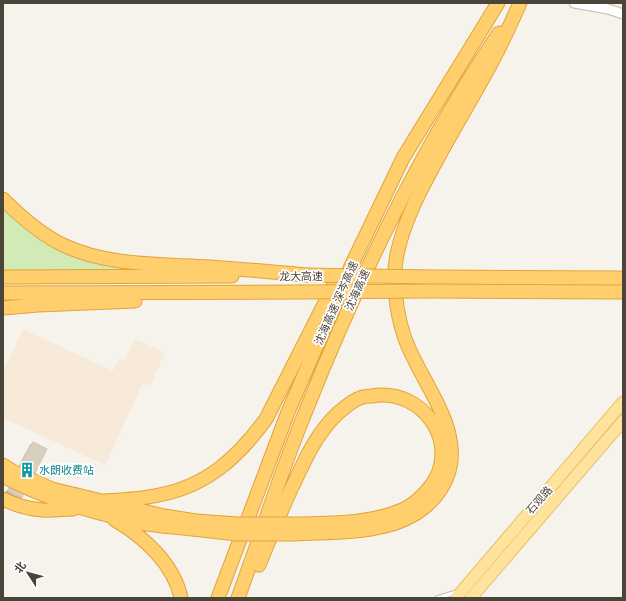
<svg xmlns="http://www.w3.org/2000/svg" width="626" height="601" viewBox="0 0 626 601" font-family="'Exo 2','Noto Sans SC',sans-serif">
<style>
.commercial{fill:#f7ead8}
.green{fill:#d2eab5}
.building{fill:#d8cfc1;stroke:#d3c7b4;filter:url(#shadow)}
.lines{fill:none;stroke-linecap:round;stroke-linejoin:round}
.service-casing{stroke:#c2bbae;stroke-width:5.5}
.tertiary-casing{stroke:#c2bbae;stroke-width:11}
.primary-casing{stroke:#e6c16a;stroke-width:13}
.motorway-casing{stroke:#e0a43c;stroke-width:15}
.service{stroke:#fff;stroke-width:3.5}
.tertiary{stroke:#fff;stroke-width:9}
.primary{stroke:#ffe39c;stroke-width:11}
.motorway{stroke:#ffcf6e;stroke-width:13}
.motorway-bridge-casing{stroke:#e0a43c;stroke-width:15;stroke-linecap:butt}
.motorway-bridge{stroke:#ffcf6e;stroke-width:13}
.labels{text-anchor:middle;stroke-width:3.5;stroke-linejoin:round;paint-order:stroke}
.street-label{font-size:11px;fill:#4b4439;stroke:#fff}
.culture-label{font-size:11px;fill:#0d838f;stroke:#fff;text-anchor:start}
</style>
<defs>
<filter id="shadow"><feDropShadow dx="-2" dy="2" stdDeviation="0" flood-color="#0004"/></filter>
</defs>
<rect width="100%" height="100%" fill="#f6f3ec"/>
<path class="commercial" d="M23,329L113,371L119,358L125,360L135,339L165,353L150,386L143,383L105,465L3,418V372Z"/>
<path class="green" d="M3,207L31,231L161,272L3,270Z"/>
<path class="building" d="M33,442L47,449L35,473L20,466Z
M9,488L23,495L22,498L8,491Z"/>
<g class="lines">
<g class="service-casing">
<path id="service" d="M437,598L457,592"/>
</g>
<g class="tertiary-casing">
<path id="tertiary" d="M574,3L608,9L623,14"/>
</g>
<g class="primary-casing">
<path id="primary" d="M456,598L623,402
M471,598L623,421"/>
</g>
<g class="motorway-casing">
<path id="motorway" d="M3,199C21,217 40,234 63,245C107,266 161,264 209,267C242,269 274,272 306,275
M3,277L232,276
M435,277L623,278
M430,291L623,292
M3,293L299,292
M3,308L38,305L135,301
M3,465L14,472L52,489L164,516L196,521
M3,476C45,499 94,513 141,523C158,526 176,527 193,529
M3,499C15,505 28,509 42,510C52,511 63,509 73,509
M104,501C123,500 141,499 159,495C207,486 238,457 266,419L335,283
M115,520C144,537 174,564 181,598
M295,534C344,531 410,537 441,489C474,437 420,384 404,336C396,311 392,280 397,254C405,216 426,180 444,147C461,116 479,87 495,56C504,39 512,21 520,3
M259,565C271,536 282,507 296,479C307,455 318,432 338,413C344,408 353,400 360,398C364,396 369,396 372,396C423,387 463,445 430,487C423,496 414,505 402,510C369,524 334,523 298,524
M218,598L288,412L352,264L403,158L498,3
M238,598C260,538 279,477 303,418C356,284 418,153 499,33"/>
</g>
<use href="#service" class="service"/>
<use href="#tertiary" class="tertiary"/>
<use href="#primary" class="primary"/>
<use href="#motorway" class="motorway"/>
<g class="motorway-bridge-casing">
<path id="motorway-bridge" d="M306,275L435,277
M299,292L430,291
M196,521L238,524H298
M193,529L237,534H295"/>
</g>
<use href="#motorway-bridge" class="motorway-bridge"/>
</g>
<defs>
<g id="building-bare" transform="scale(1.2)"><path d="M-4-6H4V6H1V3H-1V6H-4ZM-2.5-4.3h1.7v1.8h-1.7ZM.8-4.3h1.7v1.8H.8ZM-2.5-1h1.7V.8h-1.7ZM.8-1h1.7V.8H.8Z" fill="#0f9aa8" stroke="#fff" stroke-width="2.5" paint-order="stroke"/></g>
</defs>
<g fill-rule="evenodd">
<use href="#building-bare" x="27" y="470"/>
</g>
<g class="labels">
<g class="street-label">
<text x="301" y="280">龙大高速</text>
<text transform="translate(357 290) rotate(-66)" y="4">沈海高速</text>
<text transform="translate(336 303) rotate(-66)" y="4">沈海高速 深岑高速</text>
<text transform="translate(539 500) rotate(-49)" y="4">石观路</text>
</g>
<g class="culture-label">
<text x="39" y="474">水朗收费站</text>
</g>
</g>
<rect width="626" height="601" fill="none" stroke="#4b4439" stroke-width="8"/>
<g transform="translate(28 573) rotate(306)" stroke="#ffffff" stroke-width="3" paint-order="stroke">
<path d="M0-3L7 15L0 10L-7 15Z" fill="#4b4439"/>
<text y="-6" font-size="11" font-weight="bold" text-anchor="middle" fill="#4b4439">北</text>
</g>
</svg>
